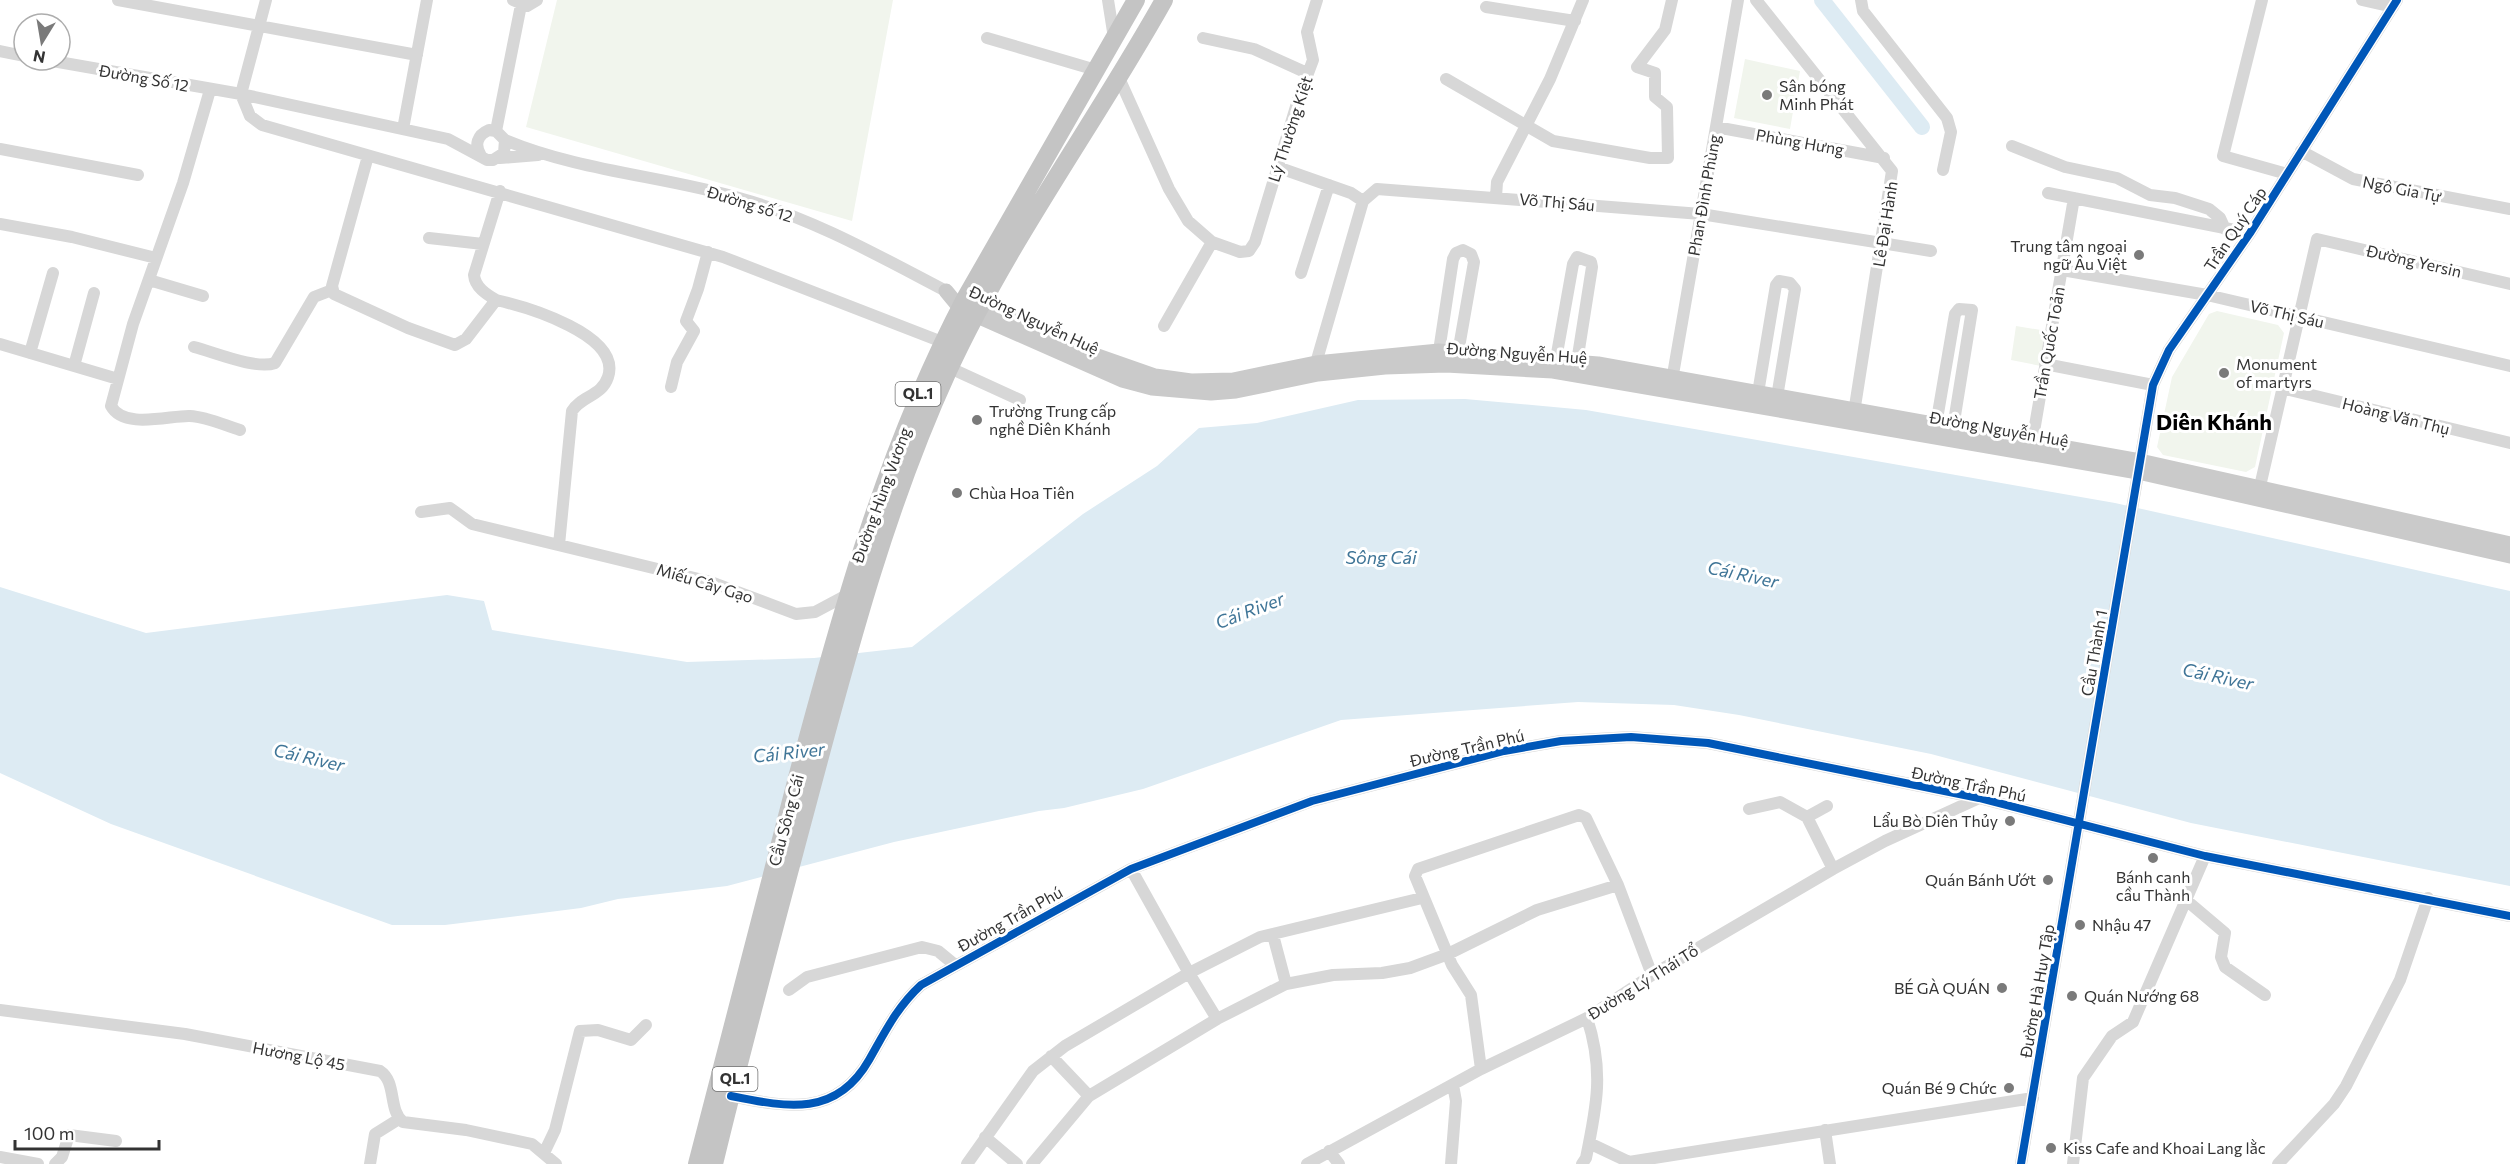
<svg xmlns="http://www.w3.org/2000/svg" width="2510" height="1164" viewBox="0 0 2510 1164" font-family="Commissioner,sans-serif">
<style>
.green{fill:#f1f5ed}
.water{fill:#ddebf3}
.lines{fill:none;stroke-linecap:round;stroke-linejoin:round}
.river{stroke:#ddebf3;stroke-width:16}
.minor{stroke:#d7d7d7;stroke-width:12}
.major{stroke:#cacaca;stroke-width:15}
.highway{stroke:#c4c4c4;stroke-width:18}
.cycleway-casing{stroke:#fff;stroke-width:11}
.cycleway{stroke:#0057b8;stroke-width:8}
.poi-dot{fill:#7a7a7a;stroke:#fff;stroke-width:2}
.labels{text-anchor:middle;stroke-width:6;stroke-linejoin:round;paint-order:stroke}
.shield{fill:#fff;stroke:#707070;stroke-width:1.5}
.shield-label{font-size:15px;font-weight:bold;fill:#333}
.street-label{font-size:16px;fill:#333;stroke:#fff}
.poi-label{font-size:16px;fill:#333;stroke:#fff;text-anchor:start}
.water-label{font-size:18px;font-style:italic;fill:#3f7597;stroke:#fff}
.district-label{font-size:22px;font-weight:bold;fill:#000;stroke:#fff}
</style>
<rect width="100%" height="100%" fill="#fff"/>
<path class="green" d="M557,0H893L852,221L526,127Z
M1745,59L1800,71L1790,129L1734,118Z
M2217,311L2278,325L2284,333L2255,467L2246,472L2163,455L2157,447L2172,377L2209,314Z
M2016,326L2047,331L2041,366L2011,360Z"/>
<path class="water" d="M1465,399L1586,410L2115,503L2510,591V886L2191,823L1931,754L1739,715L1674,705L1578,702L1341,720L1143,789L1064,808L1039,811L894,842L727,886L618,899L581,908L445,925H392L111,824L0,773V587L146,633L447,595L484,601L492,630L687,662L814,658L912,647L1083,514L1157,466L1199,428L1257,423L1358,400Z"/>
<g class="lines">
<path class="river" d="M1822,0L1922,127"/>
<path class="minor" d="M118,0L417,55
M513,0L527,6L537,0
M1108,0L1114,38
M1756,0L1892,171L1853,419
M1861,0L1863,11L1947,118L1951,132L1943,170
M2262,0L2223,156L2287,174
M2362,0L2393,7
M1486,7L1575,21
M987,38L1096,70
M1203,38L1254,49L1307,73
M0,51L24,56
M47,60L241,94L448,139L487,160H493L504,153L505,140L496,131L489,130C477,135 474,145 481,156
M1119,78L1169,189L1188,221L1212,242L1240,252L1249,251L1255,242L1298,100L1313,60L1307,32L1317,0
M1446,79L1553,141L1650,158H1668L1667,107L1655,97V73L1637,67L1665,30L1672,0
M210,90L183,183L133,324L111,406C124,430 171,415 190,416C207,417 224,425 240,430
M241,94L250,116L262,125L723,257L950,345
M241,94L266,0
M1716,127L1884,158
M403,129L427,0
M496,131L521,5
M505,140C579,171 662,176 739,198C812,218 879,256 946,291
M2012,146L2065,167L2117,178L2150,195L2175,198L2209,209L2220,218L2225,229
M0,149L138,175
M2301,151L2353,179L2510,209
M368,156L332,286L334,294L408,328L455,345L466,339L496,300C527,307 622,335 608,377C602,396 581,396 572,411L559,545
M500,158L538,155
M1277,167L1351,193L1363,201
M2048,193L2250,233
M1496,197L1497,182L1550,79L1583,0
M0,224L72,237L156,258
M429,238L483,244
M1463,250L1471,254L1474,262L1458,353L1446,365L1439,351L1453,259L1456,253Z
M2062,270L2207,295L2510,366
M1301,273L1329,185
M149,280L203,296
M496,300C486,294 475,287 474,275L500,191
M1164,326L1212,242
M0,344L118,379
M194,347C214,352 256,370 275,363L314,297L332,290
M30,353L53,273
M1556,359L1573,264L1577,257L1591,262L1592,267L1577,362
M2045,364L2153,385
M74,366L94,293
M950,368L1020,400
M1317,370L1316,363L1363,201L1377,189L1701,214L1931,251
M1671,386L1738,0
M671,387L677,362L694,331L686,321L698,289L708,252
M2282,388L2510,443
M1758,393L1776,285L1779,281L1790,283L1795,289L1777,397
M1936,425L1955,314L1959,309L1972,310L1953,428
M2031,449L2074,198
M2258,495L2317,239L2510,284
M421,512L450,508L472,524L711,582L796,614L815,612L845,596
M1749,809L1780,802L1807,817L1833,869
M1807,817L1827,806
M1422,898L1260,937L1189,973L1217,1019L1286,984L1333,975L1382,973L1410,968L1448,954L1537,910L1618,885L1652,975
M2186,900L2225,933L2221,957L2225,967L2265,995
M1273,935L1286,984
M789,990L807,977L922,947L938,951L955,965
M0,1010L185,1034L380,1071C397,1082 388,1110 403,1122L466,1130L532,1144L556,1164
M1051,1056L1089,1096
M1481,1069L1471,995L1452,965L1415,876L1418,869L1579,815L1586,818L1618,885
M731,1096C786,1107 836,1118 869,1060C885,1032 897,1007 921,985L1131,869L1312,801L1504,751L1561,741L1631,737L1708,743L1979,798L2205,856L2510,916
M1825,1130L1830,1164
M985,1137L1017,1164
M1589,1143L1629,1162L2033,1098
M1329,1151L1339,1164
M544,1153L555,1130L580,1031L598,1030L631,1040L646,1025
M0,1157L38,1164
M55,1164L62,1157L69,1135L116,1141
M370,1164L375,1134L399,1119
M967,1164L1033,1071L1065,1046L1189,973L1131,869
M1032,1164L1089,1096L1217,1019
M1307,1164L1481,1069L1587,1018L1652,975L1833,869L1885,841L1979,798
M1451,1164L1456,1101L1453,1085
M1582,1164L1586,1158C1597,1105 1604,1070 1587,1018
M2021,1164L2153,385L2169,350L2250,233L2397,0
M2073,1164L2083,1078L2112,1036L2133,1022L2205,856
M2278,1164L2334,1104L2346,1086L2400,980L2428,898"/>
<path class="major" d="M946,291L960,308L975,315L1122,380L1152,388L1211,393L1236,391L1318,374L1385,367L1446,365L1553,371L2138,472L2510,556
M972,299L1095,355L1155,376L1191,381L1233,380L1316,363L1439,351L1598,364L2140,461L2510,544"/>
<path class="highway" d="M697,1164C730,1034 764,904 798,774C842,609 886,449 966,297L1136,0
M714,1164C745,1035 780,907 814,779C851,640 888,502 948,371C1008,241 1094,125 1164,0"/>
<g class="cycleway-casing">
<path id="cycleway" d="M731,1096C786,1107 836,1118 869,1060C885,1032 897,1007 921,985L1131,869L1312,801L1504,751L1561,741L1631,737L1708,743L1979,798L2205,856L2510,916
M2021,1164L2153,385L2169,350L2250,233L2397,0"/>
</g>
<use href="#cycleway" class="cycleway"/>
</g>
<g class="poi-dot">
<circle cx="1767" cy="95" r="6"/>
<circle cx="2139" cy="255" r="6"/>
<circle cx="2224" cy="373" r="6"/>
<circle cx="977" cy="420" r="6"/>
<circle cx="957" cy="493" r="6"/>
<circle cx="2010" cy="821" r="6"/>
<circle cx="2153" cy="858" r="6"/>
<circle cx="2048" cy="880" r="6"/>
<circle cx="2080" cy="925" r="6"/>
<circle cx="2002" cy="988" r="6"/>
<circle cx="2072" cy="996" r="6"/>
<circle cx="2009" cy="1088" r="6"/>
<circle cx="2051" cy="1148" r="6"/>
</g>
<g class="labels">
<g class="shield">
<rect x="895.5" y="382" width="45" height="24" rx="4.5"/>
<rect x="712.5" y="1067" width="45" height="24" rx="4.5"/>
</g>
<g class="shield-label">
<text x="918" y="399">QL.1</text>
<text x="735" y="1084">QL.1</text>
</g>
<g class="street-label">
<text transform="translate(144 78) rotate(10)" y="6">Đường Số 12</text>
<text transform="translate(1290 129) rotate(-72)" y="6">Lý Thường Kiệt</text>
<text transform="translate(1800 142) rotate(10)" y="6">Phùng Hưng</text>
<text transform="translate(2402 189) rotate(11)" y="6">Ngô Gia Tự</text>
<text transform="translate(1704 195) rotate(-80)" y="6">Phan Đình Phùng</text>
<text transform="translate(1557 202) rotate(5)" y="6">Võ Thị Sáu</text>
<text transform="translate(750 204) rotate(17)" y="6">Đường số 12</text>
<text transform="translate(1885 224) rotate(-81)" y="6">Lê Đại Hành</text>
<text transform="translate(2235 229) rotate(-56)" y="6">Trần Quý Cáp</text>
<text transform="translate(2414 261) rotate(13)" y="6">Đường Yersin</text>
<text transform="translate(2287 314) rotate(13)" y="6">Võ Thị Sáu</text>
<text transform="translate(1034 320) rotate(25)" y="6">Đường Nguyễn Huệ</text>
<text transform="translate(2049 343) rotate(-80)" y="6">Trần Quốc Toản</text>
<text transform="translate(1517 353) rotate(4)" y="6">Đường Nguyễn Huệ</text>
<text transform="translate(2396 416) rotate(14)" y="6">Hoàng Văn Thụ</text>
<text transform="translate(1999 429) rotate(10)" y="6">Đường Nguyễn Huệ</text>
<text transform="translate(881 495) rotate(-70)" y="6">Đường Hùng Vương</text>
<text transform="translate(705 583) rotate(17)" y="6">Miếu Cây Gạo</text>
<text transform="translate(2094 653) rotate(-80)" y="6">Cầu Thành 1</text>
<text transform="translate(1467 748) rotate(-13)" y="6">Đường Trần Phú</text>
<text transform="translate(1969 784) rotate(12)" y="6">Đường Trần Phú</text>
<text transform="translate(786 820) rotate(-75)" y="6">Cầu Sông Cái</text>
<text transform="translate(1010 919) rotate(-29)" y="6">Đường Trần Phú</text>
<text transform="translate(1643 982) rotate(-32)" y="6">Đường Lý Thái Tổ</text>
<text transform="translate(2037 991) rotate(-80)" y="6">Đường Hà Huy Tập</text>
<text transform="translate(299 1056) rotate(11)" y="6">Hương Lộ 45</text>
</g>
<g class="poi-label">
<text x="1779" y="92">Sân bóng<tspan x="1779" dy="18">Minh Phát</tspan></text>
<text x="2127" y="252" text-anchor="end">Trung tâm ngoại<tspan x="2127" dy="18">ngữ Âu Việt</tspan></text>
<text x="2236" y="370">Monument<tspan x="2236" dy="18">of martyrs</tspan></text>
<text x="989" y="417">Trường Trung cấp<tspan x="989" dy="18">nghề Diên Khánh</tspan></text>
<text x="969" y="499">Chùa Hoa Tiên</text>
<text x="1998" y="827" text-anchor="end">Lẩu Bò Diên Thủy</text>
<text x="2153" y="883" text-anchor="middle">Bánh canh<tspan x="2153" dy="18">cầu Thành</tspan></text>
<text x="2036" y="886" text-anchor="end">Quán Bánh Ướt</text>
<text x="2092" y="931">Nhậu 47</text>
<text x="1990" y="994" text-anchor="end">BÉ GÀ QUÁN</text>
<text x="2084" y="1002">Quán Nướng 68</text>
<text x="1997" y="1094" text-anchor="end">Quán Bé 9 Chức</text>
<text x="2063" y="1154">Kiss Cafe and Khoai Lang lằc</text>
</g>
<g class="water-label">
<text x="1381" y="564">Sông Cái</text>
<text transform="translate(1743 575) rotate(12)" y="6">Cái River</text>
<text transform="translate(1250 611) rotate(-21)" y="6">Cái River</text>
<text transform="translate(2218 677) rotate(12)" y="6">Cái River</text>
<text transform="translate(789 753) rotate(-6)" y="6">Cái River</text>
<text transform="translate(309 758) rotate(13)" y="6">Cái River</text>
</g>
<g class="district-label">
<text x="2214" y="430">Diên Khánh</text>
</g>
</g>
<g transform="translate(42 42) rotate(191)"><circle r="28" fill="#ffffff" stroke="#adadad" stroke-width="1.5"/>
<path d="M0-4.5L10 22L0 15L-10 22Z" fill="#7a7a7a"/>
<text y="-9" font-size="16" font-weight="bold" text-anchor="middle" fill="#333333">N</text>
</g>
<path d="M15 1140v9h144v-9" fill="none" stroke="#333333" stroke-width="3"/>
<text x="24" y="1140" font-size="18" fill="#333333" stroke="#ffffff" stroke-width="4.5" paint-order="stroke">100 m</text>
</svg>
